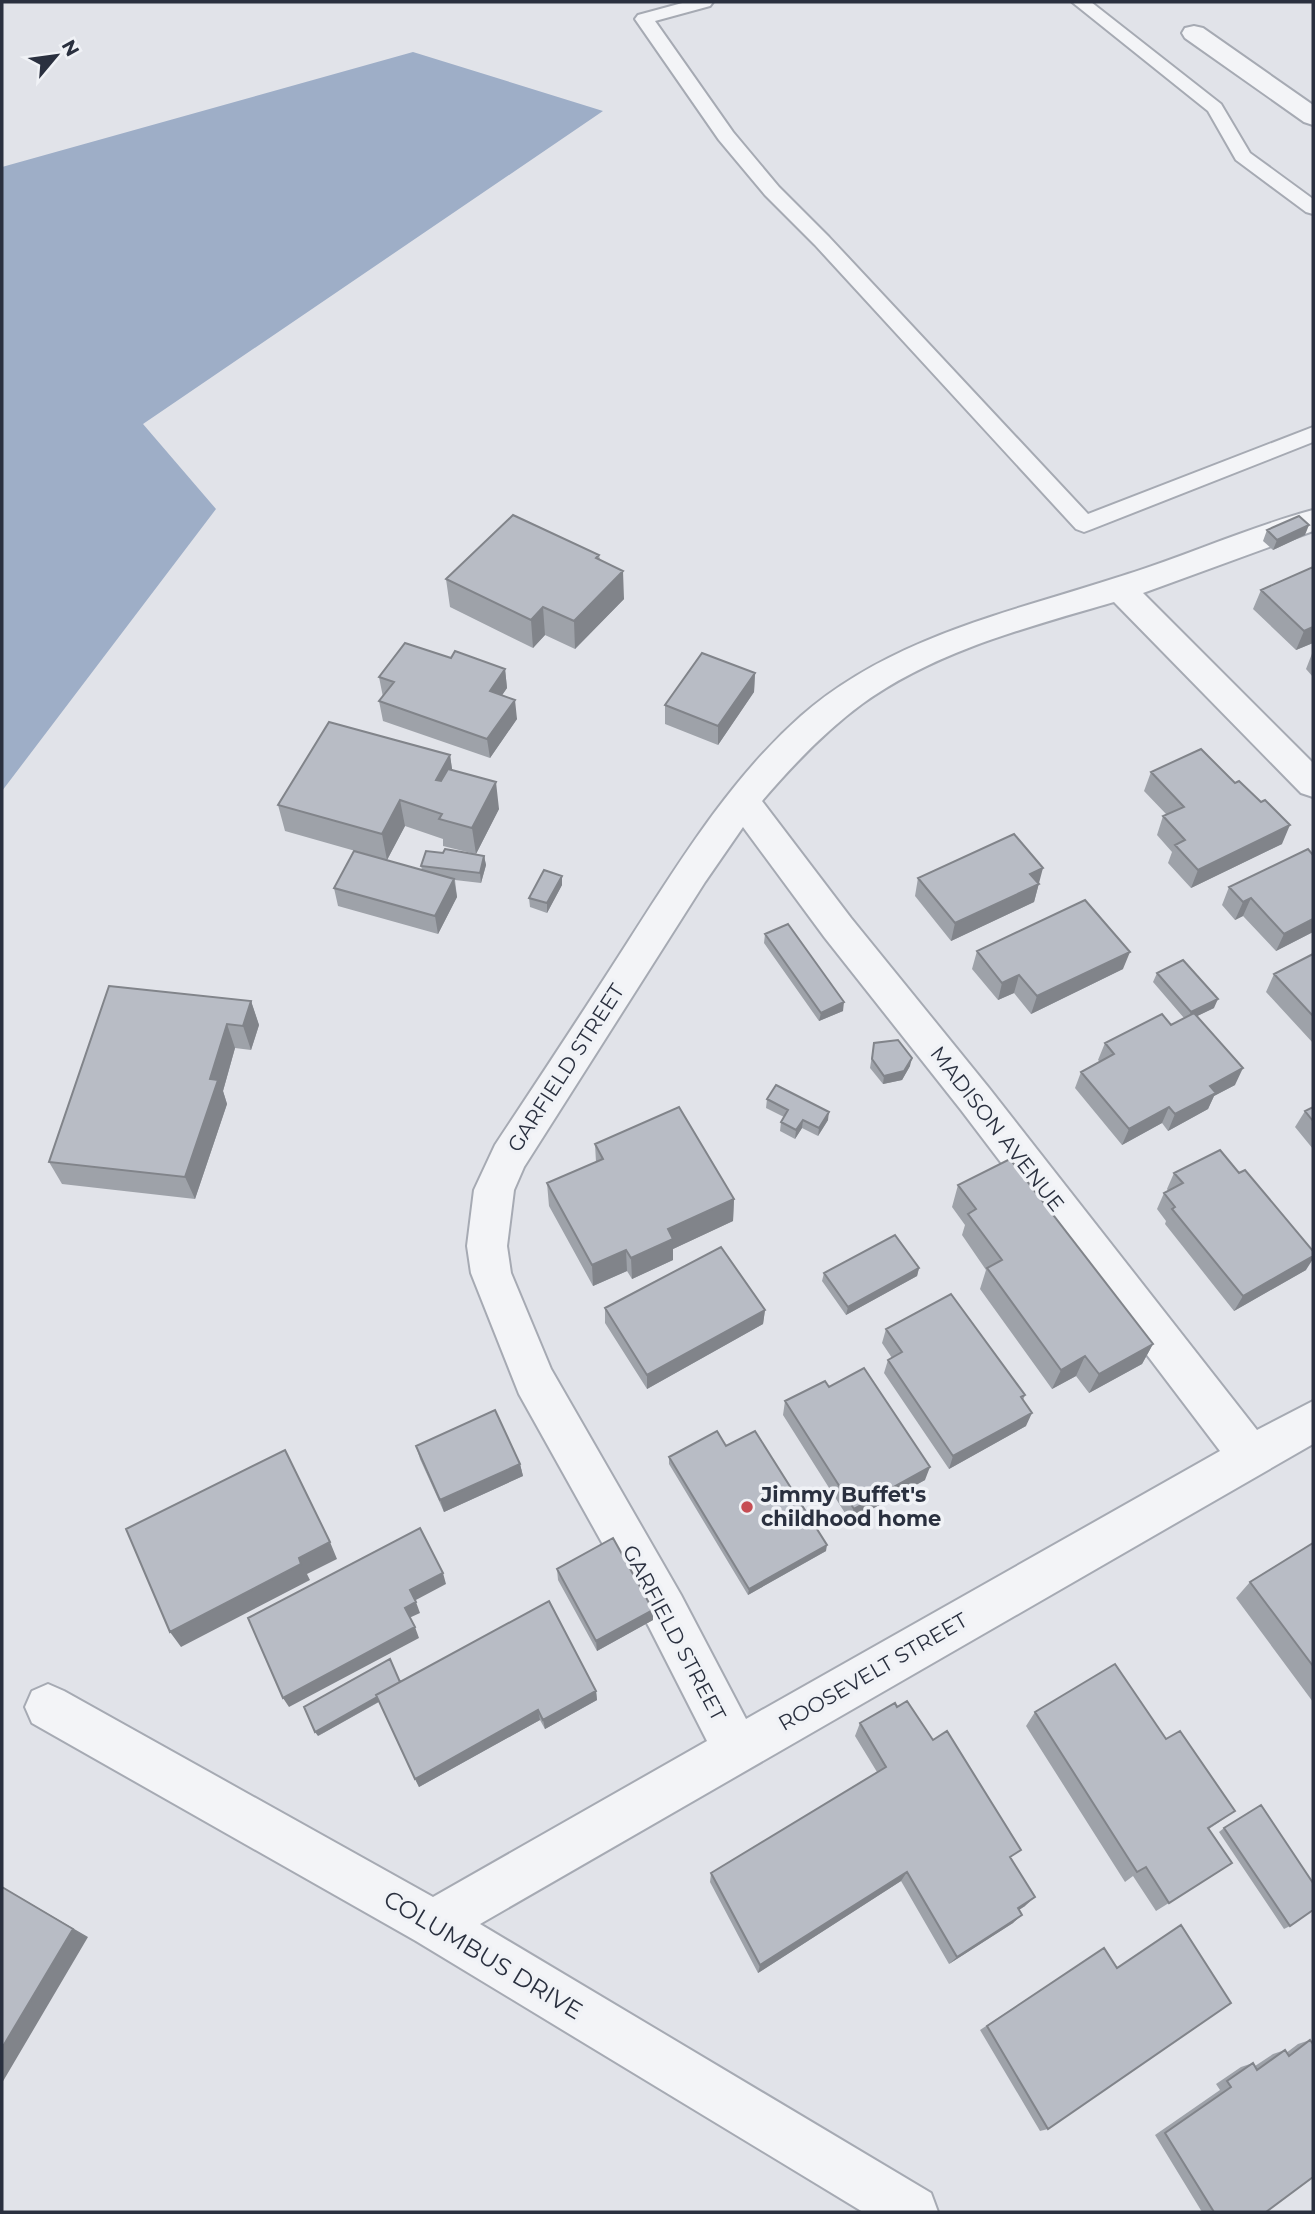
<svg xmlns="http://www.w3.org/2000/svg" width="1315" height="2214" viewBox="0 0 1315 2214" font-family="Montserrat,sans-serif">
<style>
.water{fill:#9eaec7}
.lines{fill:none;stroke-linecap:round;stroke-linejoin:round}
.lane-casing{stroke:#a6aab3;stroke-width:4}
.street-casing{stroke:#a6aab3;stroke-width:4}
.lane{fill:#f3f4f7;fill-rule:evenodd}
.street{fill:#f3f4f7;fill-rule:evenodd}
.wall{fill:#9ea2a9}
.shaded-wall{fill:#81848a}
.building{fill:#b8bcc5;stroke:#81848a;stroke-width:2}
.poi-dot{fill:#c64d54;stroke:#f0f2f6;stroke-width:2.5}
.labels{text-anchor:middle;stroke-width:7;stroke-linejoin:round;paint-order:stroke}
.street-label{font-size:21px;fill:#2a303f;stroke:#f0f2f6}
.poi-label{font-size:21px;font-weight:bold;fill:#2a303f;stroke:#f0f2f6;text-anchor:start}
.near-street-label{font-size:24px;fill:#2a303f;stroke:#f0f2f6}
</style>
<rect width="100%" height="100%" fill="#e1e3e9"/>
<path class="water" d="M413,52L603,111L143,424L216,509L2,791V167Z"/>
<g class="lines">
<g class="lane-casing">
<path id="lane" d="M686,2H713L710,6L655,21L733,132L779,187L829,237L1088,514L1313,427V442L1092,529L1084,532L1076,529L815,245L765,195L719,140L635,19L638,15Z
M1072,2H1091L1221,104L1250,153L1313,199V214L1306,212L1236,160L1208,111Z"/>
</g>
<g class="street-casing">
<path id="street" d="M1194,26L1203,28L1313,105V125L1304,122L1185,38L1182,33L1185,28Z
M1313,510V531L1143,593L1313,763V797L1301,793L1114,602C1028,627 935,651 862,704C824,732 792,766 762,801L851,918L989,1088L1257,1430L1313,1401V1444L480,1924L931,2193L938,2212H863L416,1941L32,1723L25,1707L32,1691L48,1684L64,1691L433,1897L707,1741L649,1627L519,1394L471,1273L467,1246L474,1190L495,1145C540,1077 585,1009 629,940C680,861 730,779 801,716C893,635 1016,611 1128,574C1190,554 1250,527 1313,510ZM743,827L825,938L961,1110L1220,1451L746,1719L681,1595L551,1369L511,1273L507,1246L514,1190L524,1167L705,882Z"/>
</g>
<use href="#lane" class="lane"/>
<use href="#street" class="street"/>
</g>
<path class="wall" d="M1267,530L1305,535L1273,550L1263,541Z
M599,555L600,560L624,599L575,649L545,635L533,648L450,607L446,579Z
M1313,567V643L1296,650L1253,609L1261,590Z
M1313,651V677L1306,669Z
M451,658L505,669L507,688L502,695L517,719L490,758L383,721L379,701L383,697L379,677Z
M755,673L754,692L718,745L665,724V705Z
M450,755L452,770L499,809L476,854L484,856L486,865L481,883L455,880L457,897L438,934L338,906L334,888L422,870L421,866L443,853L475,854L443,846V839L405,826L387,860L285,831L278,805Z
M1151,772L1282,844L1191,888L1168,863L1172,852L1157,835L1163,816L1167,815L1144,791Z
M1313,855V932L1276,951L1243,916L1235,920L1222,905L1229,887Z
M562,876V885L547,913L530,907L529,898Z
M918,878L1039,883L1034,902L951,941L915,896Z
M765,934L843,1011L819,1021L764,943Z
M977,951L1123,969L1031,1014L1014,993L998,1000L972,969Z
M1313,954V1043L1266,992L1274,974Z
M1157,973L1214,1008L1197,1016L1235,1085L1214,1096L1208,1109L1168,1131L1162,1123L1122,1145L1075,1088L1081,1072L1100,1062L1098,1060L1105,1043L1171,1025L1184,1018L1153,982Z
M251,1001L259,1025L251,1050L235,1048L223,1091L227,1104L195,1199L62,1184L49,1162Z
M874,1043L910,1066L902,1080L883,1084L870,1068Z
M767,1099L828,1120L818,1136L802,1128L795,1139L780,1131L781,1122L784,1117L766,1108Z
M1313,1107V1149L1295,1127L1305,1111Z
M595,1144L734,1199L733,1221L673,1249V1260L632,1279L627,1271L593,1286L549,1206L547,1183L596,1162Z
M1174,1173L1306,1270L1234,1311L1165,1224L1166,1221L1157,1209L1164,1193L1168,1191L1167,1189Z
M958,1185L1153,1344L1142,1364L1089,1393L1076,1376L1052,1389L980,1289L986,1270L962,1235L965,1225L952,1207Z
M919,1268L917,1276L846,1315L822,1281L824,1273Z
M605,1308L765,1310L763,1324L647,1389L605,1323Z
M886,1329L1025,1395L1023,1400L1026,1426L949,1469L884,1373L888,1360L892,1358L882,1343Z
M829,1387L925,1480L850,1521L783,1415L785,1401Z
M416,1446L520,1464L523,1476L444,1512L420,1459Z
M726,1446L826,1551L748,1595L669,1464V1457Z
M1313,1543V1702L1236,1598L1250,1582Z
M557,1569L653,1620L597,1651L558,1580Z
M400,1682L596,1691L597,1700L545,1729L540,1720L419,1787L379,1702L318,1736Z
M1035,1712L1166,1739L1235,1811L1209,1829L1217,1873L1156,1911L1133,1876L1125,1882L1026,1726Z
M860,1723L1012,1859L1025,1906L1019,1910L1013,1923L949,1964L901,1881L758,1973L710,1882L711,1873L877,1772L855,1736Z
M1224,1828L1290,1926L1284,1929L1219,1832Z
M1104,1948L1048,2129L1040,2131L980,2030Z
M1310,2040L1266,2212H1202L1155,2135L1220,2090L1216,2084L1241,2067L1253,2063L1255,2066L1273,2054L1285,2050L1286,2053L1298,2044Z"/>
<path class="shaded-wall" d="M1309,525L1305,535L1273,550L1277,540Z
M623,571L624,599L575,649L574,621Z
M543,607L545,635L533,648L531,620Z
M1313,627V643L1296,650L1304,631Z
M505,669L507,688L492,710L490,691Z
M755,673L754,692L718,745V726Z
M515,700L517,719L490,758L487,739Z
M450,755L454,782L440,806L436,780Z
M496,782L499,809L476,854L472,828Z
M400,800L405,826L387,860L382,834Z
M1290,825L1282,844L1191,888L1198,870Z
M484,856L486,865L481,883L480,873Z
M1043,868L1034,902L951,941L955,923L1030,874Z
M562,876V885L547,913V903Z
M454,879L457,897L438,934L435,916Z
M1251,898L1243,916L1235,920L1243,902Z
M1313,919V932L1276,951L1284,934Z
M1130,952L1123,969L1031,1014L1037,996Z
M1019,975L1014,993L998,1000L1002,983Z
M1218,999L1214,1008L1187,1021L1191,1012Z
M251,1001L259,1025L251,1050L243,1026Z
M844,1002L843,1011L819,1021L821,1013Z
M227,1024L235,1048L223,1091L227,1104L195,1199L185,1177L210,1079Z
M912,1058L910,1066L902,1080L883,1084L884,1076Z
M1243,1068L1235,1085L1214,1096L1208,1109L1168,1131L1175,1114L1210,1086Z
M1169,1107L1162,1123L1122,1145L1129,1129Z
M829,1112L828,1120L818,1136L819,1128Z
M803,1120L802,1128L795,1139L796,1130Z
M734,1199L733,1221L673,1249V1260L632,1279L631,1258L668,1229Z
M626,1250L627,1271L593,1286L592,1265Z
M1313,1256V1259L1306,1270L1234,1311L1243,1296Z
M919,1268L917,1276L846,1315L848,1307Z
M765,1310L763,1324L647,1389V1375Z
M1153,1344L1142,1364L1089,1393L1099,1374Z
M1085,1356L1076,1376L1052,1389L1061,1370Z
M1032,1413L1026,1426L949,1469L953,1456Z
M520,1464L523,1476L444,1512L440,1500Z
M930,1467L925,1480L850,1521L854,1509Z
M330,1542L337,1559L307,1574L310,1580L181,1647L170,1632L299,1558Z
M827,1545L826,1551L748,1595L749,1589Z
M443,1573L446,1584L414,1601L410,1590Z
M416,1602L420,1613L409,1618L405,1608Z
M653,1610V1620L597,1651L596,1641Z
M415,1627L419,1638L289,1707L283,1698Z
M401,1683L403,1688L318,1736L315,1732Z
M596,1691L597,1700L545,1729L543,1720Z
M538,1710L540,1720L419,1787L415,1779Z
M907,1872L901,1881L758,1973L760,1965Z
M2,1887L88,1937L2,2083Z
M1035,1897L1025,1906L1009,1916L1018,1908Z
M1022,1915L1013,1923L949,1964L957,1957Z"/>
<path class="building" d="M513,515L599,555L596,558L623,571L574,621L543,607L531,620L446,579Z
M1299,516L1309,525L1277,540L1267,530Z
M1313,567V627L1304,631L1261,590Z
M405,643L451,658L455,651L505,669L490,691L515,700L487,739L379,701L394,682L379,677Z
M702,653L755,673L718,726L665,705Z
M329,722L450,755L436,780L441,781L448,769L496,782L472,828L439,819L442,814L400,800L382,834L278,805Z
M1201,749L1235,783L1239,781L1261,802L1265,800L1290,825L1198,870L1175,845L1185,840L1163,816L1184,807L1151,772Z
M1014,834L1043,868L1030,874L1039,884L955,923L918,878Z
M445,849L484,856L480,873L421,866L426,851L443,853Z
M1308,849L1313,855V919L1284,934L1251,898L1243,902L1229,887Z
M354,851L454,879L435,916L334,888Z
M544,870L562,876L547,903L529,898Z
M1085,900L1130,952L1037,996L1019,975L1002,983L977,951Z
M788,924L844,1002L821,1013L765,934Z
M1313,954V1016L1274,974Z
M1183,960L1218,999L1191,1012L1157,973Z
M109,986L251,1001L243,1026L227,1024L210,1079L218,1080L185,1177L49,1162Z
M1194,1013L1243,1068L1210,1086L1216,1093L1175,1114L1169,1107L1129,1129L1081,1072L1114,1054L1105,1043L1162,1014L1171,1025Z
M898,1040L912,1058L904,1071L884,1076L872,1059L874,1043Z
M776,1085L829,1112L819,1128L803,1120L796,1130L781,1122L788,1110L767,1099Z
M679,1107L734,1199L668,1229L673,1239L631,1258L626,1250L592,1265L547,1183L603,1159L595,1144Z
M1313,1107V1121L1305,1111Z
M1220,1150L1239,1173L1245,1170L1313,1251V1256L1243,1296L1172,1209L1175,1207L1164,1193L1183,1183L1174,1173Z
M1010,1159L1153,1344L1099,1374L1085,1356L1061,1370L987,1268L1002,1260L968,1214L976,1209L958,1185Z
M895,1235L919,1268L848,1307L824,1273Z
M721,1247L765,1310L647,1375L605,1308Z
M951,1294L1025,1395L1021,1397L1032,1413L953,1456L888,1360L902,1352L886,1329Z
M864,1368L930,1467L854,1509L785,1401L825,1381L829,1387Z
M495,1410L520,1464L440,1500L416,1446Z
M717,1431L726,1446L755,1431L827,1545L749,1589L669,1457Z
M285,1450L330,1542L299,1558L301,1564L170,1632L126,1529Z
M420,1528L443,1573L410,1590L416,1602L405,1608L415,1627L283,1698L248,1618Z
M613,1538L653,1610L596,1641L557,1569Z
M1313,1543V1666L1250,1582Z
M549,1601L596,1691L543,1720L538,1710L415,1779L376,1695Z
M390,1659L400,1682L376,1695L377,1697L315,1732L304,1707Z
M1115,1664L1166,1739L1180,1731L1235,1811L1208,1828L1232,1863L1169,1903L1146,1867L1137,1872L1035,1712Z
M907,1701L933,1740L947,1731L1021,1850L1010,1857L1035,1897L1018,1908L1022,1915L957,1957L907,1872L760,1965L711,1873L886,1767L860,1723L895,1703L897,1707Z
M1261,1805L1313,1883V1910L1290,1926L1224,1828Z
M2,1887L73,1929L2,2048Z
M1181,1925L1231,2003L1048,2129L987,2026L1104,1948L1117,1968Z
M1310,2040L1313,2044V2177L1266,2212H1214L1165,2133L1231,2087L1227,2081L1253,2063L1257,2070L1285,2050L1289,2056Z"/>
<circle class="poi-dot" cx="747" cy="1507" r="7"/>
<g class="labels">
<g class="street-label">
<text transform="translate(566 1068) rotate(-57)" y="7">GARFIELD STREET</text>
<text transform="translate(997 1129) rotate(52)" y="7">MADISON AVENUE</text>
<text transform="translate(674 1633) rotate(62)" y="7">GARFIELD STREET</text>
<text transform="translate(873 1672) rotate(-30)" y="7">ROOSEVELT STREET</text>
</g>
<g class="poi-label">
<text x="761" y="1502">Jimmy Buffet's<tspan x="761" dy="24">childhood home</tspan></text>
</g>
<g class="near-street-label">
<text transform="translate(483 1955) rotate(31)" y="8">COLUMBUS DRIVE</text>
</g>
</g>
<rect width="1315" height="2214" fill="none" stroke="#2a303f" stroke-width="7"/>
<g transform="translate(56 56) rotate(61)" stroke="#f0f2f6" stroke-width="5" paint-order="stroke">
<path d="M0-5L12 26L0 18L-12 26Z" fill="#2a303f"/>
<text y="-10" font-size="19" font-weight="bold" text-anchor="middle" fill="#2a303f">N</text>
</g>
</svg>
